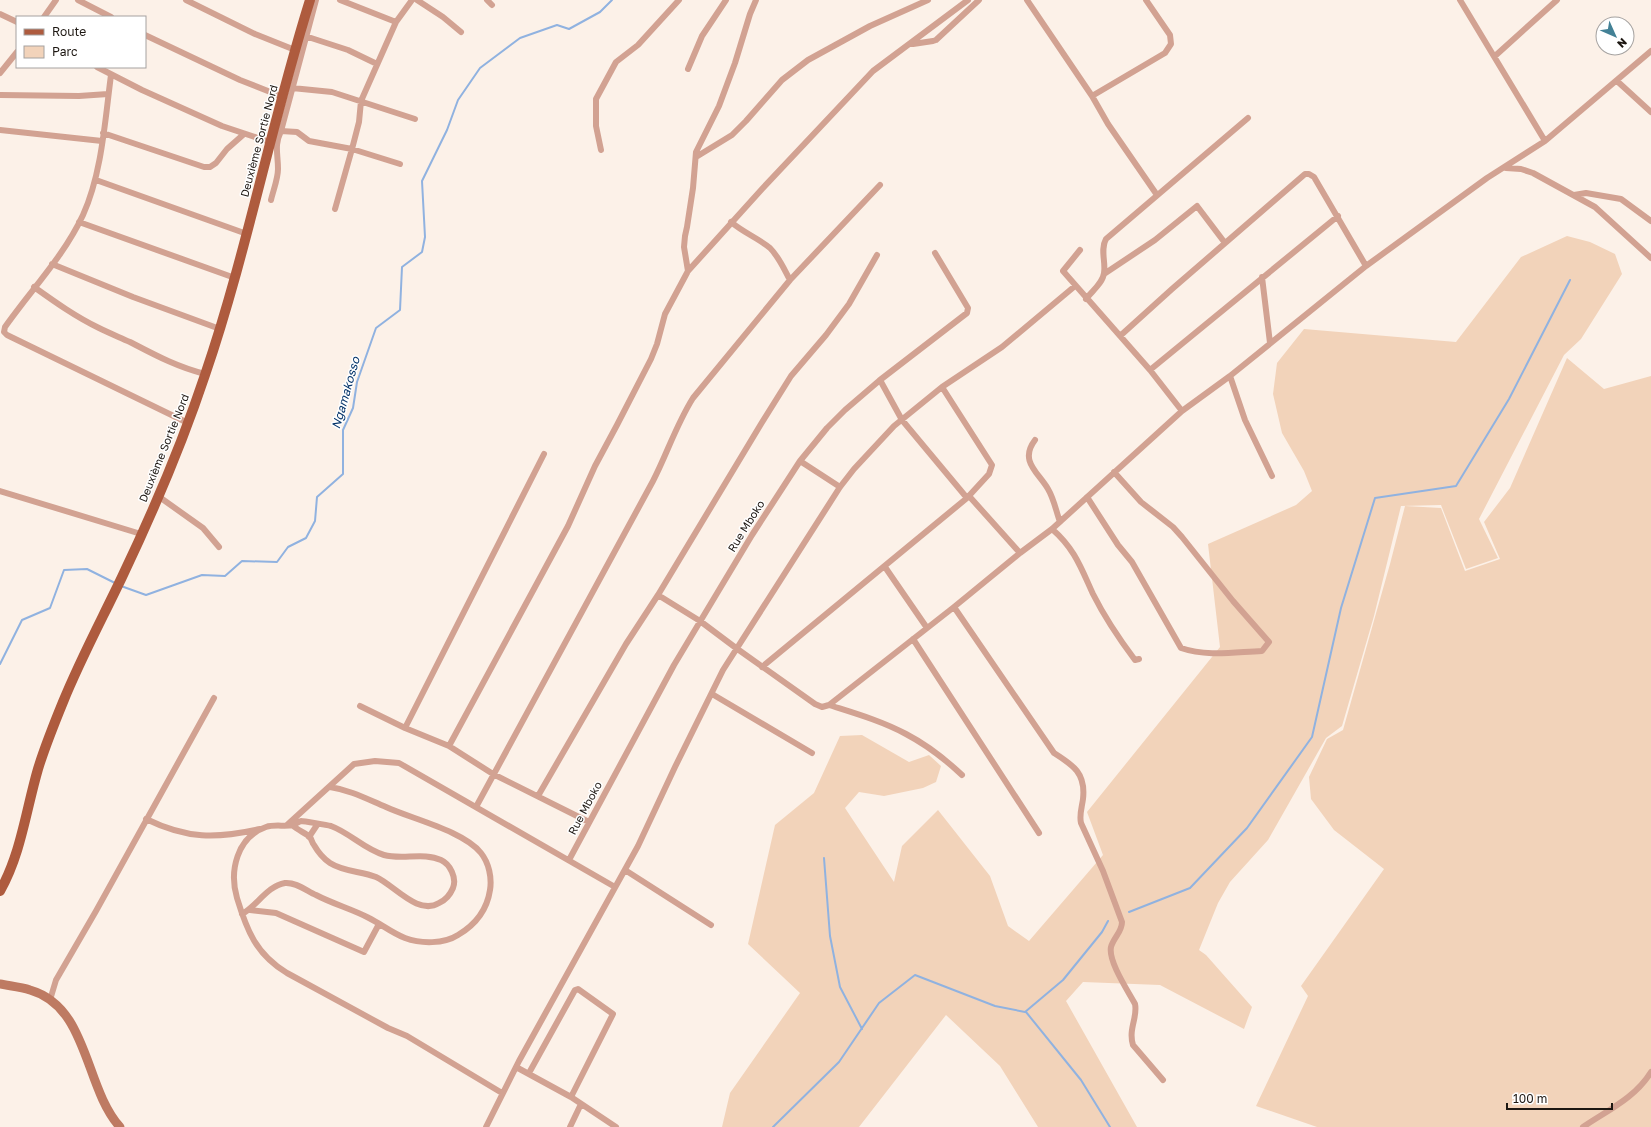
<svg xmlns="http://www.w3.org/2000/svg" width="1651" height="1127" viewBox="0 0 1651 1127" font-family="'Golos Text',sans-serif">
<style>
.green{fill:#f2d3ba}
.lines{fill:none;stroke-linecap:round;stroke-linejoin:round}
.stream{stroke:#90b2e0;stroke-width:2}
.street{stroke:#d2a292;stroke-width:6}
.secondary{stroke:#be7a62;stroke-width:9}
.primary{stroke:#ae5b3e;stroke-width:10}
.labels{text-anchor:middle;stroke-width:3;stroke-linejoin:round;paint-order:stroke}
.street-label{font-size:11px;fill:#1d1712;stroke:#fff}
.water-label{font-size:12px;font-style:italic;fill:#06356b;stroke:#fff}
</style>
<rect width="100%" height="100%" fill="#fcf1e8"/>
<path class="green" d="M1567,236L1590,242L1615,254L1622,274L1581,339L1564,355L1479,519L1498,558L1466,569L1441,505L1401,506L1374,616L1342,726L1326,738L1268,840L1230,882L1218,903L1199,950L1206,955L1252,1007L1244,1029L1160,985L1083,982L1066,1001L1137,1127H1038L1000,1066L946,1015L859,1127H722L730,1093L800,993L748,944L775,825L814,793L840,736L862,735L909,762L929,755L941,766L936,782L923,788L884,796L859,792L845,808L894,882L902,846L938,810L990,876L1008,926L1029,941L1103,855L1087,812L1220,647L1208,544L1296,505L1312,491L1304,471L1282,433L1273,394L1277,363L1304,329L1456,342L1521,257Z
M1567,358L1604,389L1651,376V1127H1317L1256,1106L1308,996L1301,986L1384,869L1334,830L1311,799L1309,777L1327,739L1343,730L1390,564L1405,506L1441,508L1465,571L1500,559L1484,522L1510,488Z"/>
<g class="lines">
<path class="stream" d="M121,586L146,595L202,575L225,576L242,561L277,562L288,547L306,538L315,521L317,497L343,474V430L353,408L357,382L376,328L400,310L402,267L422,252L425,237L422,181L447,130L458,100L480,68L520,38L557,25L569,29L600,12L612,0
M0,664L22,620L50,608L64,570L87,569L115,583
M824,858L830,936L840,987L862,1029
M1129,912L1190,888L1247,828L1312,737L1341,608L1375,498L1456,486L1509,399L1570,280
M1026,1012L1081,1080L1110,1127
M773,1127L839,1062L879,1003L915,975L995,1006L1025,1012L1063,980L1102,932L1108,921"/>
<path class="street" d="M78,0L111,17
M186,0L255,34L295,50
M316,0L281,131L297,132L309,141L352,149L400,164
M340,0L396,22
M417,0L443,17L461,32
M487,0L492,5
M1027,0L1092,96L1108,124L1157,195
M1460,0L1545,141
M0,14L17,22
M44,17L56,0
M145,35L240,80L283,97
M305,36L348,50L377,64
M913,44L933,41L936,40L979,0
M1495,56L1557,0
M97,67L142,90L222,126L270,142
M688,69L702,36L726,0
M0,73L17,52
M111,75C105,120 102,173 83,215C64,256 31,290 5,327L4,332L7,335L188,423
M1617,81L1651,112
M292,88L332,92L415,119
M0,95L79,96L108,94
M1092,96L1165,53L1171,44L1170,35L1146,0
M0,130L102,141
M103,133L204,167H210L216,163L227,149L244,134
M601,150L596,126V99L616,62L638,45L679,0
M696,157L732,135L746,121L782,80L808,60L870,26L928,0
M1506,168L1521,169L1533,173L1595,207L1651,258
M96,180L247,234
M1574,195L1586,193L1621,199L1651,221
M271,200C273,191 278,179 278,169C278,153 274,146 281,131
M335,209L352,149L359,122L361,101L396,22L412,0
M79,222L235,278
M731,222C744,233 758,238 770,248C779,257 784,269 790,280
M1080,250L1063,271L1150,370L1182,411
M52,264L133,297L220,329
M688,271L684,247L685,236L687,227L693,188L696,152L719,106L735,63L750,14L756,0
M1104,274L1155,240L1197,206L1225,243
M1262,277L1270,343
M34,287C55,302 76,317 99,328C109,333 119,337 130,342C155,355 177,367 205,374
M1086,299C1092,291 1103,283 1104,273C1106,262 1100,250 1106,239L1248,118
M1120,336L1172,289L1305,174H1309L1314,177L1366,266
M1150,370L1338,216
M1230,376L1245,420L1272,476
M880,380L902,420L967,498
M1035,440C1019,461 1038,472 1048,489C1054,499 1056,511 1060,522
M800,461L840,487
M0,491L141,534
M158,496L203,528L219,547
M969,496L1020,553
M1087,497L1118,545L1132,562L1181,648C1207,657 1235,652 1262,651L1269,642L1233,601L1182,537L1173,527L1141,502L1114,472
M1052,529C1075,549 1081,568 1093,594C1104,616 1120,640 1135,660L1139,659
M885,567L927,628
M658,595L700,621L736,648L815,704L822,707L829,705L954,607L1020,553L1052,529L1182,411L1230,376L1366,266L1487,178L1545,141L1651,51
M954,607L1054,753C1073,765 1086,773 1083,799C1082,807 1079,815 1081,823L1103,871L1122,922C1122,932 1114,937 1111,947C1108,961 1128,991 1135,1004C1138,1017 1128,1029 1133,1045L1163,1080
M913,639L1039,833
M762,667L967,498L989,474L992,465L942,387
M712,694L812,753
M829,705C854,713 882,721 906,734C927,745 945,759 962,775
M360,706L405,728L449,746L493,774L589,822
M405,728L544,454
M449,746L568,526L595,466L617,425L651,359L657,344L665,314L688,271L762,189L873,71L968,0
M538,796L626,644L658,595L761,424L791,376L826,335L849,304L877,255
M476,807L653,481C667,454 676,425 693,398L790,280L880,185
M146,819C187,839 216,839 260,829
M287,825L354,764L375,761L399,763L615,887
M292,825C298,830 305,833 310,837C312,840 312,843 314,845C318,852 324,859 330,863C344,872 361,871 376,877C394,885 418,916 439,903C446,900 450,895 453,888C457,878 450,864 441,860C424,852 402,860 384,855C364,849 350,833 331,826C327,825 304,821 301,821C298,822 296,824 293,825C285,827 275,824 266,827C237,837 229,871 237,898C247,931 256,954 287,973L388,1028L407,1036L502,1093
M309,837L317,825
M569,860L674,665L752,535L800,461L827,428L845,410L880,380L967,313L968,308L935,253
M625,870L711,925
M250,910L276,913L364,952L379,924
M242,914C257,906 267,886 285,883C296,882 307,891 316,895C333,904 352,909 369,918C381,924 392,933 405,938C421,944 444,944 458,935C475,925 487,910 490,890C492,878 489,863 481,853C464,831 412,819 386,807C367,799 350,790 330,787
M50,1000L56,980L96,911L214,698
M516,1067L571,1097L616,1127
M529,1073L575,990L578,989L613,1014L571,1097
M486,1127L519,1061L638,846L675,767L723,670L840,487L854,469L894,426L942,387L1002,347L1075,286
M570,1127L581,1104
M1583,1127C1608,1110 1635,1098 1651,1072"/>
<path class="secondary" d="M0,984C10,986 21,987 30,990C89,1007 84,1087 120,1127"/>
<path class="primary" d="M0,891C21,854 26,810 38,769C45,746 54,724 63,702C80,660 102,619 122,577C153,512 182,444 205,375C247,252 271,124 310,0"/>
</g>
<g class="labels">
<g class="street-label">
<text transform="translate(259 141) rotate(-75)" y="4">Deuxième Sortie Nord</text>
<text transform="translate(164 448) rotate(-68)" y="4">Deuxième Sortie Nord</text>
<text transform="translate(746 526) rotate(-58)" y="4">Rue Mboko</text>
<text transform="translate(585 808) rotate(-62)" y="4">Rue Mboko</text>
</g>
<g class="water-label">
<text transform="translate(346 393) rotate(-74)" y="4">Ngamakosso</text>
</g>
</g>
<rect x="16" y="16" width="130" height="52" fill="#ffffff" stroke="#a5a2a0"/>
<rect x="24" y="29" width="20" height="6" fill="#ae5b3e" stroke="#a5a2a0"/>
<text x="52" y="36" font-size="12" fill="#1d1712">Route</text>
<rect x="24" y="46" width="20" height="12" fill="#f2d3ba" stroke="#a5a2a0"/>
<text x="52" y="56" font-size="12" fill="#1d1712">Parc</text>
<g transform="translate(1615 36) rotate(135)"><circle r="19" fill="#ffffff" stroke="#a5a2a0"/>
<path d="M0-3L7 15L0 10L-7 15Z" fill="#438196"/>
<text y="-6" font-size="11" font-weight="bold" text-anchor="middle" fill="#1d1712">N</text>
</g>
<path d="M1507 1103v6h105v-6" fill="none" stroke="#1d1712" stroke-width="2"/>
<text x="1513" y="1103" font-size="12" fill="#1d1712" stroke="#ffffff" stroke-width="3" paint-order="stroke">100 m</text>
</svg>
